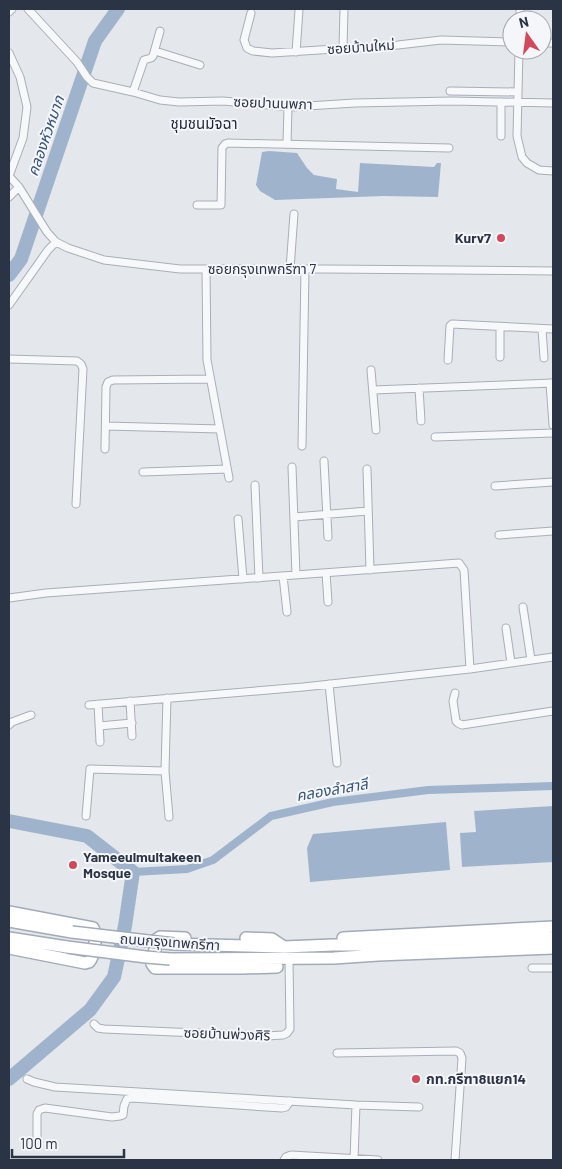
<svg xmlns="http://www.w3.org/2000/svg" width="562" height="1169" viewBox="0 0 562 1169" font-family="Barlow,'Noto Sans Thai',sans-serif">
<style>
.water{fill:#9fb4cc}
.lines{fill:none;stroke-linecap:round;stroke-linejoin:round}
.canal{stroke:#9fb4cc;stroke-width:8}
.river{stroke:#9fb4cc;stroke-width:14}
.street-casing{stroke:#a9aeb7;stroke-width:9}
.primary-casing{stroke:#a3abb8;stroke-width:14}
.street{stroke:#f7f8fa;stroke-width:7}
.primary{stroke:#fff;stroke-width:11}
.primary-bridge-casing{stroke:#a3abb8;stroke-width:14;stroke-linecap:butt}
.primary-bridge{stroke:#fff;stroke-width:11}
.poi-dot{fill:#d1495b;stroke:#f4f6f9;stroke-width:2}
.labels{text-anchor:middle;stroke-width:4;stroke-linejoin:round;paint-order:stroke}
.street-label{font-size:14px;fill:#2b3445;stroke:#f4f6f9}
.poi-label{font-size:14px;font-weight:bold;fill:#2b3445;stroke:#f4f6f9;text-anchor:start}
.neighbourhood-label{font-size:15px;fill:#1d2536;stroke:#f4f6f9}
.water-label{font-size:15px;font-style:italic;fill:#34527a;stroke:#f4f6f9}
</style>
<rect width="100%" height="100%" fill="#e4e7ec"/>
<path class="water" d="M269,151L297,153L307,168L314,175L337,179L336,189L358,192L360,163L434,167L437,163H441L438,197L384,196L275,200L260,191L256,185L262,152Z
M553,806V862L462,867L460,833L476,832L474,811Z
M446,822L450,870L310,882L307,848L313,834Z"/>
<g class="lines">
<path class="canal" d="M133,872L187,869L213,860L271,816L333,802L428,790L553,786"/>
<path class="river" d="M9,275L21,259L95,41L118,9
M9,821L87,836L133,872L125,926L114,977L90,1010L9,1079"/>
<g class="street-casing">
<path id="street" d="M28,9L77,62L87,77L93,83L133,92L160,100L179,102L223,101L291,107L355,103L451,101L553,103
M9,12L12,9
M251,13L244,40L247,48L253,51L272,53L398,45L441,40L512,42
M520,20V9
M542,43H553
M343,49L344,9
M519,50L517,136L522,157L527,163L539,170L553,171
M155,51L200,65
M296,52L299,10
M9,53L20,77L27,107L23,138L9,176
M450,91L518,92
M133,92L144,60L151,58L153,56L160,31
M501,136V102
M287,144L288,107
M9,176L19,187L47,232L56,242L68,248L104,260L180,269H326L553,271
M9,197L19,187
M197,205H221L222,148L225,144L228,143L449,148
M206,269L207,360L229,478
M290,269L294,214
M9,305L48,250L56,242
M542,329L544,358
M500,357V327
M9,359L77,361L81,364L83,369L76,504
M448,360L450,326L452,324L553,329
M371,370L376,430
M550,383L553,425
M419,388L421,421
M373,390L553,383
M106,426L220,429
M435,437L553,433
M302,446L305,269
M105,449L106,387L108,382L113,380L210,379
M324,461L328,537
M292,467L296,575
M367,469L370,570
M143,472L227,469
M255,485L259,578
M495,486L553,482
M294,517L368,511
M238,519L243,579
M499,535L553,531
M326,573L328,602
M283,576L287,612
M9,598L46,593L459,563L464,570L470,669
M523,607L531,660
M506,628L511,663
M329,684L337,763
M455,693L453,701L456,721L458,723L462,725L553,711
M167,698L165,771L169,817
M130,701L132,736
M98,704L100,742
M89,705L303,687L470,669L553,657
M9,725L12,722L31,715
M99,726L132,723
M86,816L90,769L165,771
M532,968H553
M94,1024L98,1028L104,1029L267,1036L283,1035L287,1033L290,1029L289,960
M337,1053L456,1051L460,1053L462,1058L455,1160
M27,1079L34,1082L55,1087L356,1105L419,1107
M37,1139V1114L39,1110L45,1108L112,1117L120,1116L123,1115L124,1106L127,1099L132,1098L282,1108L286,1107L290,1101
M354,1159L356,1105
M284,1160L286,1157L291,1155L378,1160"/>
</g>
<g class="primary-casing">
<path id="primary" d="M9,912L93,928C97,936 95,955 89,962L85,963L9,948
M9,921L72,932
M9,938L67,947
M185,938L160,937L157,939L152,964L155,968H241L277,967
M246,938L272,939L284,947
M343,938L553,927
M174,944L284,947L333,945H378L553,938
M170,959L334,958L378,955L553,948"/>
</g>
<use href="#street" class="street"/>
<use href="#primary" class="primary"/>
<g class="primary-bridge-casing">
<path id="primary-bridge" d="M72,932L174,944
M67,947L146,957L170,959"/>
</g>
<use href="#primary-bridge" class="primary-bridge"/>
</g>
<g class="poi-dot">
<circle cx="501" cy="238" r="5"/>
<circle cx="73" cy="865" r="5"/>
<circle cx="416" cy="1079" r="5"/>
</g>
<g class="labels">
<g class="street-label">
<text transform="translate(361 47) rotate(-4)" y="5">ซอยบ้านใหม่</text>
<text transform="translate(273 103) rotate(2)" y="5">ซอยปานนพภา</text>
<text x="262" y="274">ซอยกรุงเทพกรีฑา 7</text>
<text transform="translate(170 942) rotate(4)" y="5">ถนนกรุงเทพกรีฑา</text>
<text transform="translate(227 1034) rotate(2)" y="5">ซอยบ้านพ่วงศิริ</text>
</g>
<g class="poi-label">
<text x="491" y="243" text-anchor="end">Kurv7</text>
<text x="83" y="862">Yameeulmultakeen<tspan x="83" dy="16">Mosque</tspan></text>
<text x="426" y="1084">กท.กรีฑา8แยก14</text>
</g>
<g class="neighbourhood-label">
<text x="204" y="129">ชุมชนมัจฉา</text>
</g>
<g class="water-label">
<text transform="translate(46 136) rotate(-71)" y="5">คลองหัวหมาก</text>
<text transform="translate(332 790) rotate(-10)" y="5">คลองลำสาลี</text>
</g>
</g>
<rect width="562" height="1169" fill="none" stroke="#2b3445" stroke-width="20"/>
<g transform="translate(527 35) rotate(346)"><circle r="24" fill="#f4f6f9" stroke="#a4a8b1"/>
<path d="M0-4L9 19L0 12L-9 19Z" fill="#d1495b"/>
<text y="-8" font-size="14" font-weight="bold" text-anchor="middle" fill="#2b3445">N</text>
</g>
<path d="M12 1149v8h112v-8" fill="none" stroke="#2b3445" stroke-width="2.5"/>
<text x="20" y="1149" font-size="15" fill="#2b3445" stroke="#f4f6f9" stroke-width="4" paint-order="stroke">100 m</text>
</svg>
